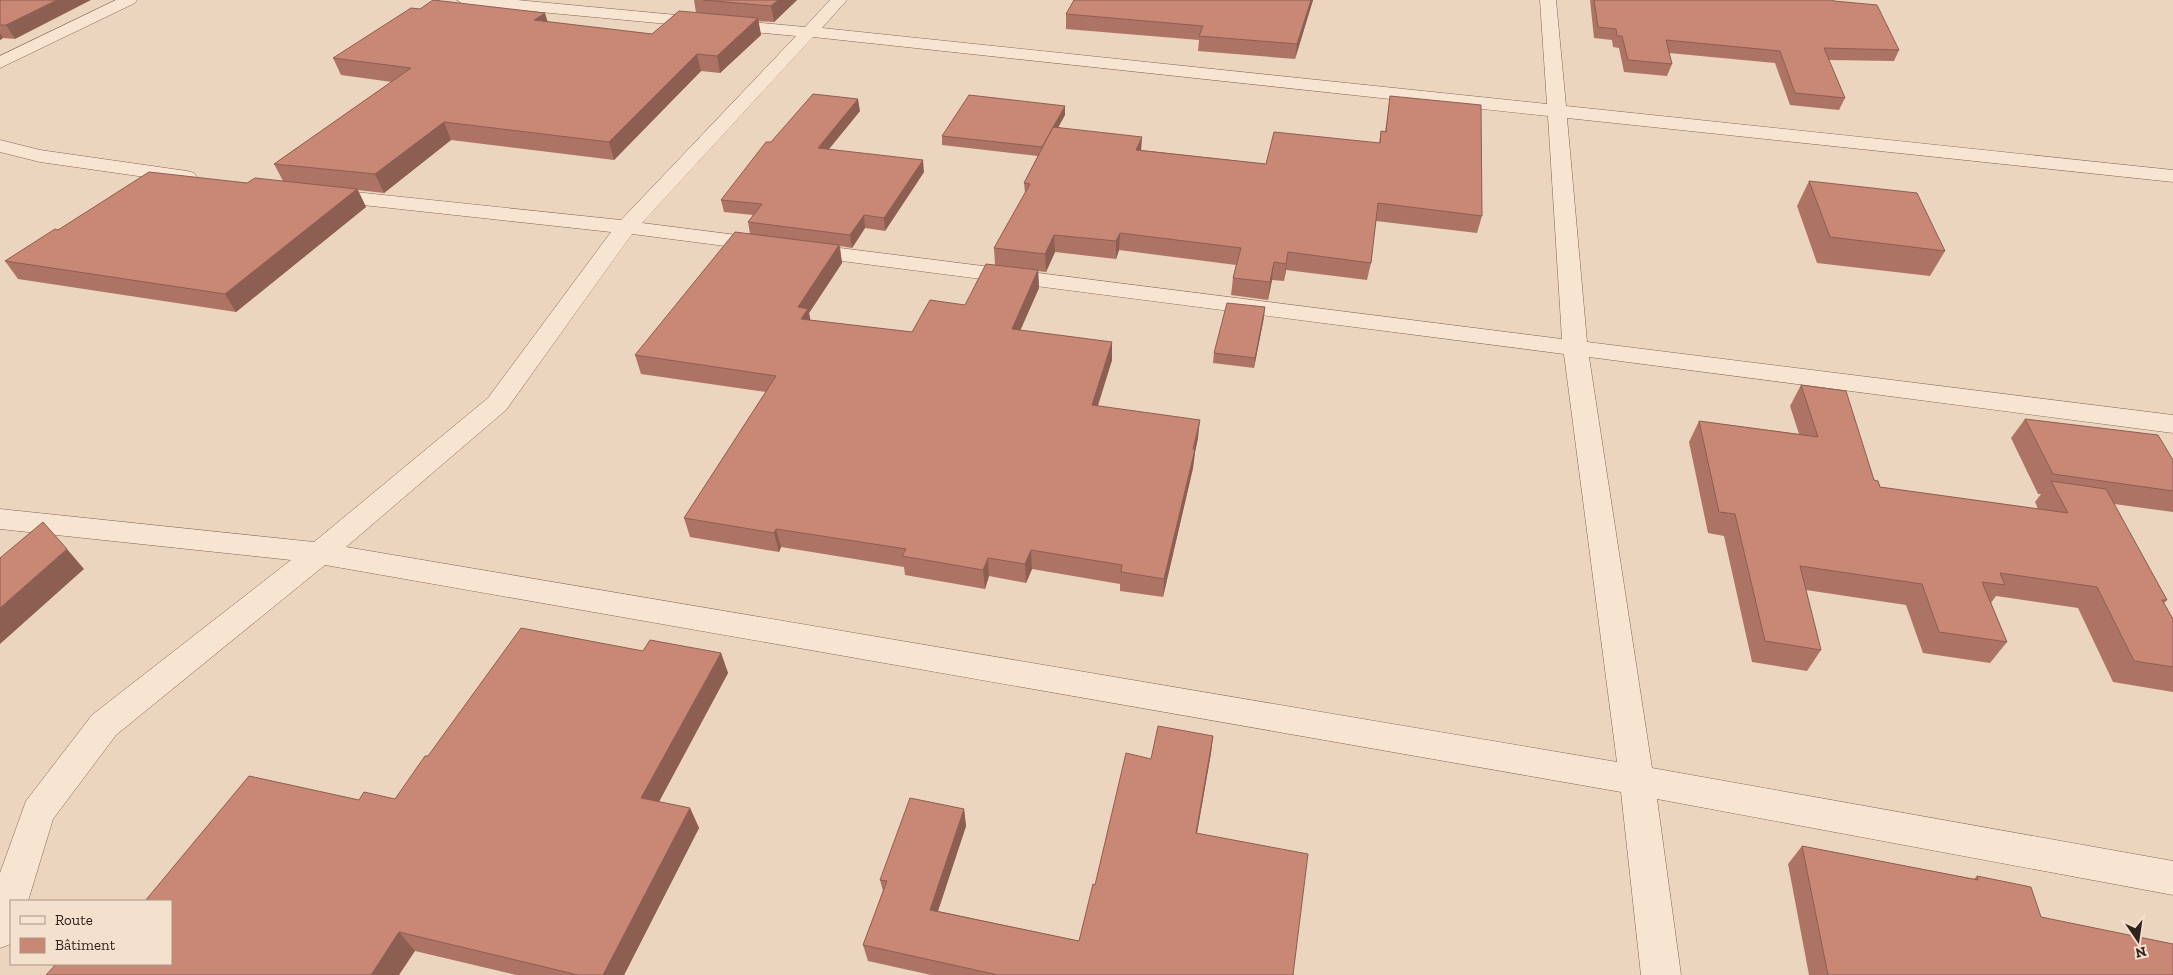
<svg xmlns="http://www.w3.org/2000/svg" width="2173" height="975" viewBox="0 0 2173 975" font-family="'Zilla Slab',serif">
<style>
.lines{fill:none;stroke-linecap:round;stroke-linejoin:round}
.street-casing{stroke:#836658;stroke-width:1}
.street{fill:#f7e4d1;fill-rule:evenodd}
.wall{fill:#ad7465}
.shaded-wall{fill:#8d5e52}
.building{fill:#c98775;stroke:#8d5e52}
</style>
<rect width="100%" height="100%" fill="#ecd5be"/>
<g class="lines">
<g class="street-casing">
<path id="street" d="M116,0H137L135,3L0,68V56Z
M457,0H517L805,27L830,0H847L822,28L1547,104L1540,0H1556L1566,106L2173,170V182L1567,118L1587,342L2173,415V433L1589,357L1652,768L2173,861V895L1657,799L1681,975H1641L1621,792L325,565L116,735L53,819L28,901H11V944L0,948V873L26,801L92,715L291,560L0,529V509L314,542L488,398L611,232L326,201L319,199L316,195L319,191L326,189L621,220L796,36L465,5ZM813,37L1548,116L1562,339L642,223ZM632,234L1564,354L1617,762L346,547L506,410Z
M0,140L40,150L187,171L194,173L197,177L194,181L187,183L40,162L0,152Z"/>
</g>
<use href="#street" class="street"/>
</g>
<path class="wall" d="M0,0L15,39L3,38L0,40Z
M694,0H797L774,22L758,21L761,35L720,73L701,71L614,160L451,140L384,193L358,190L366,207L236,312L18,279L5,261L58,230L247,183L283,181L274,164L392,82L341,75L333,58L548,22L652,34L696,13Z
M1313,0L1295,59L1198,51L1199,40L1066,29V14Z
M1590,0H1833L1899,50L1894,61L1829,60L1845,98L1839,110L1790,105L1775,63L1669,53L1672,64L1667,76L1624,72L1619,48L1613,47L1612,40L1594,38Z
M1390,96L1482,216L1477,233L1376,221L1371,263L1367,280L1286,270L1284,281L1272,280L1268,300L1231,295L1233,278L1236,265L1119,250L1116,259L1055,252L1046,272L1038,271L1039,288L1020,330L1112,342V360L1098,406L1198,438L1195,452L1193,468L1163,597L1120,591V584L1032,569L1026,583L989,576L985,589L905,575L904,567L781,547L779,552L690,537L684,518L766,392L641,374L635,355L750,234L748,222L753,215L724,212L721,200L771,142L860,111L829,149L924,172L885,231L865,228L852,248L840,246L842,263L809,313L810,320L912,332L965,305L995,265L994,248L1025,193L1024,183L1038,156L942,145V136L1065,115L1058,127L1141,150L1266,164L1379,143L1381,131L1385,132Z
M1809,181L1945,251L1930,276L1817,263L1797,206Z
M1264,317L1254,368L1213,363L1214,353Z
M1801,385L1874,480L1880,487L2038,509L2035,502L2041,494H2038L2011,438L2025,419L2173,460V512L2114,504L2167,600L2164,603L2173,619V692L2113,682L2078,608L1996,596L1991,603L2007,642L1990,663L1923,653L1906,605L1806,590L1821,650L1807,671L1752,662L1724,536L1708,533L1689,442L1699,421L1799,434L1790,406Z
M643,651L721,653L728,673L659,802L690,808L699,828L624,975H516L415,951L171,964L359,800L395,799L428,756Z
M1213,736L1211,753L1197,833L1293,975H931L868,961L863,945L883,891L880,880L964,809L966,826L938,911L1079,941L1095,885L1151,759Z
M1802,846L1974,879L1977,876L2041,917L2173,975H1809L1788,864Z"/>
<path class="shaded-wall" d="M57,0H91L15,39L6,25Z
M778,0H797L774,22L771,6Z
M1311,0H1313L1295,59L1297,44Z
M545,13L550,29L534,20Z
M758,18L761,35L720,73L717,56Z
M0,33L3,38L0,40Z
M697,54L701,71L614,160L609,142Z
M858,99L860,111L820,160L818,148Z
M1065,106V115L1042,157V147Z
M444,122L451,140L384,193L375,174Z
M1142,137L1141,153L1136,150Z
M923,160L924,172L885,231L884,218Z
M357,189L366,207L236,312L225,294Z
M864,215L865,228L852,248L850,235Z
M1120,233L1119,250L1116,259V241Z
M1054,235L1055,252L1046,272L1045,254Z
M839,245L842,263L809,313L812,327L805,337L798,307Z
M1288,252L1286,270L1284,281L1286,264Z
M1274,262L1272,280L1268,300L1270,282Z
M1038,270L1039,288L1013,347L1012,329Z
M1265,307L1264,317L1254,368L1255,358Z
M1112,342V360L1092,423V405Z
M1200,420L1198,438L1195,452L1193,468L1163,597L1164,579Z
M776,529L781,547L779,552L774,533Z
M67,549L84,569L0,644V608Z
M1031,550L1032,569L1026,583L1025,564Z
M988,558L989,576L985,589L983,570Z
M721,653L728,673L650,818L641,798Z
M1213,736L1211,753L1194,850L1196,833Z
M690,808L699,828L624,975H603Z
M964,809L966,826L933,926L930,910Z
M399,932L415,951L399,975H371Z"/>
<path class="building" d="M0,0H57L6,25H0Z
M433,0L545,13L534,20L652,34L679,11L758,18L717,56L697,54L609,142L444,122L375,174L274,164L411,68L333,58L411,8L420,9Z
M703,0H778L771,6Z
M1074,0H1311L1297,44L1199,36L1203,26L1066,14Z
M1594,0H1833L1834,1L1877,5L1899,50L1824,48L1845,98L1795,93L1780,51L1666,40L1672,64L1628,60L1622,36H1617L1616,29L1598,27Z
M813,94L858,99L818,148L923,160L884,218L864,215L850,235L748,222L762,204L721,200L766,142H771Z
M969,95L1065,106L1042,147L942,136Z
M1390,96L1481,105L1482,216L1378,203L1371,263L1288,252L1286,264L1274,262L1270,282L1233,278L1241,248L1120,233L1116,241L1054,235L1045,254L994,248L1030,184L1024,183L1053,127L1142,137L1136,150L1266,164L1274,132L1380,143L1381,131L1386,132Z
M149,172L247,183L255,178L357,189L225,294L5,261L55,229L58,230Z
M1809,181L1917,193L1945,251L1830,237Z
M735,232L839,245L798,307L808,309L801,319L912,332L930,300L965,305L986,264L1038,270L1012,329L1112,342L1092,405L1200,420L1193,449H1195L1164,579L1121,572L1122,565L1031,550L1025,564L988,558L983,570L902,556L906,549L776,529L774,533L684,518L776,376L635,355Z
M1227,303L1265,307L1255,358L1214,353Z
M1801,385L1846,391L1874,480L1878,481L1880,487L2068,513L2051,481L2106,489L2167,600H2162L2173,619V667L2134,661L2097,587L2000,573L2005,585L1982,582L2007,642L1939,632L1922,584L1800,566L1821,650L1765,641L1735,514L1719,512L1699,421L1818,437Z
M2025,419L2158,435L2173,460V491L2053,474Z
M43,522L67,549L0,608V558Z
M521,628L643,651L650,640L721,653L641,798L690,808L603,975H578L399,932L371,975H46L56,964H171V901H145L249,776L359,800L364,792L395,799L425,756H428Z
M1158,726L1213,736L1196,833L1308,854L1293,975H998L863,945L887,881L880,880L910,798L964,809L930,910L1079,941L1093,884L1095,885L1126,753L1151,759Z
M1802,846L1978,880L1977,876L2031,887L2041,917L2173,944V975H1828Z"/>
<rect x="10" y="900" width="162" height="65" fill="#f4e1cd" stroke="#a79586"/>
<rect x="20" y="916" width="25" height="8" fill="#f7e4d1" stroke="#a79586"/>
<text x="55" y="925" font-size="15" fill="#33221c">Route</text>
<rect x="20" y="938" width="25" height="15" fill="#c98775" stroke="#a79586"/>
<text x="55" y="950" font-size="15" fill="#33221c">Bâtiment</text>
<g transform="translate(2138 940) rotate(167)" stroke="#f4e1cd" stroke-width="4" paint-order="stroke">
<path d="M0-4L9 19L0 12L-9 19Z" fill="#33221c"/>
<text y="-8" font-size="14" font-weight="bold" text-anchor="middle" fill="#33221c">N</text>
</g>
</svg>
